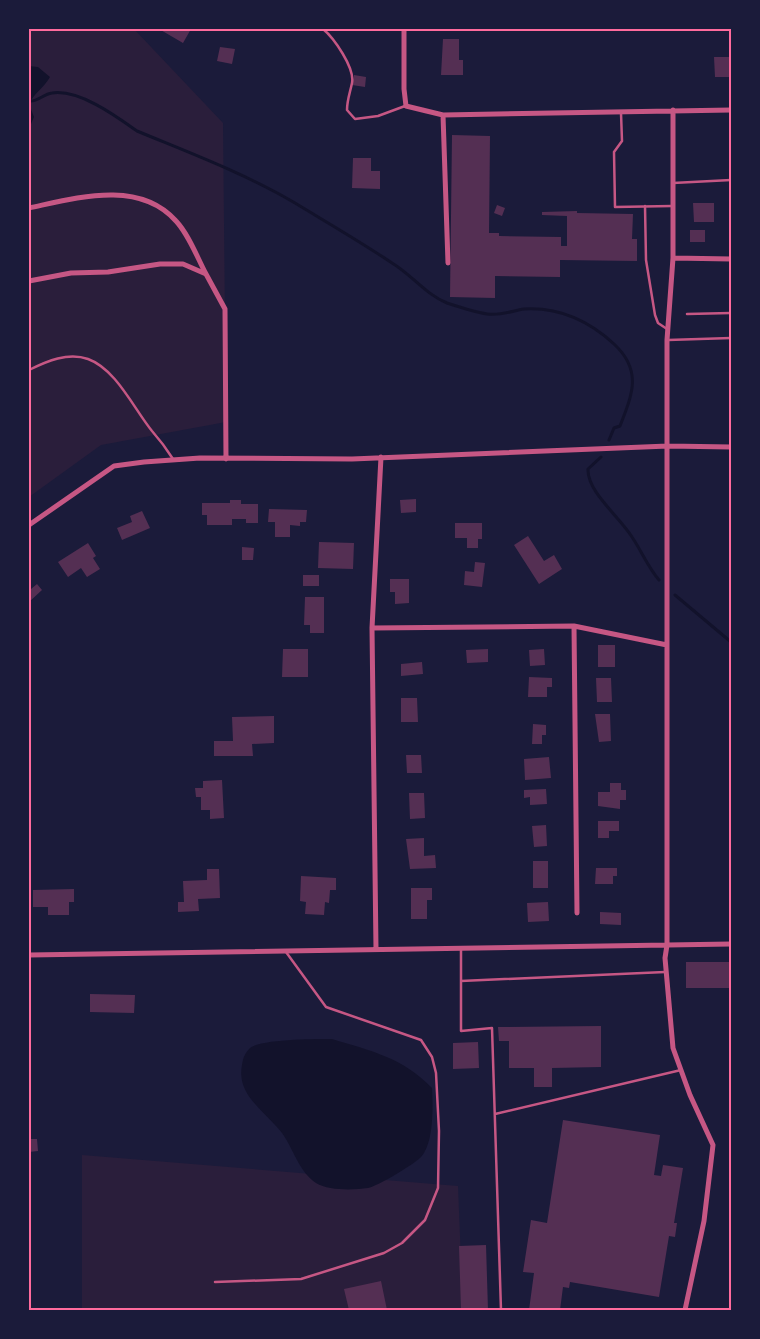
<svg xmlns="http://www.w3.org/2000/svg" width="760" height="1339" viewBox="0 0 760 1339" font-family="'Archivo Narrow',sans-serif">
<style>
.green{fill:#2a1e3b}
.water{fill:#12122b}
.lines{fill:none;stroke-linecap:round;stroke-linejoin:round}
.stream{stroke:#12122b;stroke-width:3}
.building{fill:#542f53}
.service{stroke:#c65784;stroke-width:2.5}
.minor{stroke:#c65784;stroke-width:5}
.neatline{fill:none;stroke:#ff6b9d;stroke-width:2}
</style>
<rect width="100%" height="100%" fill="#1b1b3a"/>
<path class="green" d="M29,29H134L223,123L226,422L101,445L29,497Z
M82,1155L458,1186L463,1310H82Z"/>
<path class="water" d="M29,66L38,67L50,77C44,88 34,93 29,104L34,117L31,124L29,125Z
M332,1039C371,1051 402,1057 432,1088C433,1106 434,1143 421,1157C413,1165 378,1186 368,1188C354,1190 329,1191 316,1183C299,1172 293,1148 282,1133C265,1111 236,1095 242,1065C243,1058 245,1053 250,1048C261,1039 316,1039 332,1039Z"/>
<g class="lines">
<path class="stream" d="M31,101C38,101 44,94 52,93C79,89 116,116 137,131C190,153 246,174 295,203C328,223 361,242 392,263C412,275 425,294 447,303C459,307 474,312 487,314C500,316 512,311 524,309C558,307 589,321 614,344C643,371 632,395 620,426L614,428L609,440
M601,457L588,469C587,492 620,517 632,537C642,552 648,567 659,580
M675,595L731,642"/>
</g>
<path class="building" d="M159,29H191L183,43Z
M443,39H459V60H463V75H441Z
M220,47L235,49L232,64L217,61Z
M714,57H731V77H715Z
M354,75L366,77L365,87L352,85Z
M452,135L490,136L489,233H499V236L561,237V246H567V216L542,215V212L577,211V213L633,214L632,239H637V261L560,260V277L495,276V298L450,297Z
M353,158H371V171H380V189L352,188Z
M693,203H714V222H694Z
M497,205L505,208L502,216L494,213Z
M690,230H705V242H690Z
M416,499V512L401,513L400,500Z
M230,500H241V504H258V523H246V519H232V525H207V515H202V503H230Z
M269,509L307,510L306,522H300V526L290,525V537H275V522H268Z
M142,511L150,528L122,540L117,528L132,522L130,516Z
M455,523H482V539H478V548H467V538H455Z
M528,536L544,561L554,555L562,569L539,584L514,545Z
M319,542L354,543L353,569L318,568Z
M88,543L96,556L93,558L100,569L87,577L81,568L68,577L58,562Z
M242,547L254,548L253,560H242Z
M475,562L485,563L482,587L464,585L465,571L474,572Z
M303,575H319V586H303Z
M390,579H409V603L395,604V592H390Z
M37,584L42,590L29,602V586L31,589Z
M305,597H324V633H310V625H304Z
M598,645H615V667H598Z
M283,649H308V677H282Z
M488,649V662L467,663L466,650Z
M544,649L545,665L530,666L529,650Z
M422,662L423,674L401,676V664Z
M529,677L552,678V687H547V697H528Z
M596,678H611L612,702H597Z
M401,698H417L418,722H401Z
M595,714H610L611,741L599,742Z
M274,716V743L252,744L253,756H214V741H233L232,717Z
M533,724L546,725V735H542V744H532Z
M406,755H421L422,773H407Z
M549,757L551,778L525,780L524,759Z
M222,780L224,818L210,819V810H201V797H196L195,788H203V781Z
M610,783H621V790H626V800H620V809L598,806V792H610Z
M546,789L547,804L530,805V797L524,798V790Z
M409,793H424L425,818L410,819Z
M598,821H619V831H609V838H598Z
M546,825L547,846L534,847L532,826Z
M424,838V856L435,855L436,868L410,869L406,839Z
M533,861H548V888H533Z
M596,868H617V876H613V884H595Z
M207,869H219L220,898L198,899L199,911L178,912V902H184L183,881L207,880Z
M301,876L336,878V890H330L329,903L325,902L324,915L305,914L306,902L300,901Z
M411,888H432V900H427V919H411Z
M74,889V902H69V915H48V907H33V890Z
M548,902L549,921L528,922L527,903Z
M600,912L621,913V925L600,924Z
M686,962H731V988H686Z
M90,994L135,995L134,1013L90,1012Z
M601,1026V1067L552,1068V1087H534V1068H509V1041H499L498,1027Z
M478,1042L479,1068L453,1069V1043Z
M563,1120L660,1135L654,1175L661,1176L663,1165L683,1168L674,1223H677L675,1237L669,1236L659,1297L570,1282L569,1288L563,1287L560,1310H529L534,1273L523,1272L531,1220L547,1223Z
M29,1139H37L38,1151L29,1152Z
M486,1245L488,1310H461L459,1246Z
M381,1281L387,1310H349L344,1289Z"/>
<g class="lines">
<path class="service" d="M323,29C334,38 355,68 352,83C350,93 347,100 347,110L355,119L378,116L405,106
M621,113L622,141L614,152L615,207L672,206
M673,183L731,180
M645,206L646,260L655,315L658,323L667,329
M687,314L731,313
M668,340L731,338
M29,370C47,361 68,352 88,359C116,369 134,409 152,431C160,440 166,448 173,459
M461,948V981
M495,1114L681,1070
M215,1282L301,1279L384,1253L402,1243L425,1220L438,1188L439,1131L436,1073L432,1057L421,1040L326,1007L286,952
M501,1310L492,1028L461,1031V981L665,972"/>
<path class="minor" d="M404,29V89L406,106L443,115L731,110
M673,110V258L667,340V945L665,958L673,1048L690,1095L713,1145L704,1221L685,1310
M443,115L448,263
M29,208C76,198 139,179 176,221C189,235 197,257 206,274L183,264H160L108,272L71,273L29,281
M673,258L731,259
M206,274L225,309L226,459
M29,525L114,466L144,462L200,458L352,459L668,446L731,447
M574,626L577,913
M372,628L574,626L667,645
M376,949L372,628L381,457
M29,955L731,944"/>
</g>
<rect width="760" height="1339" fill="none" stroke="#1b1b3a" stroke-width="60"/>
<rect x="30" y="30" width="700" height="1279" class="neatline"/>
</svg>
